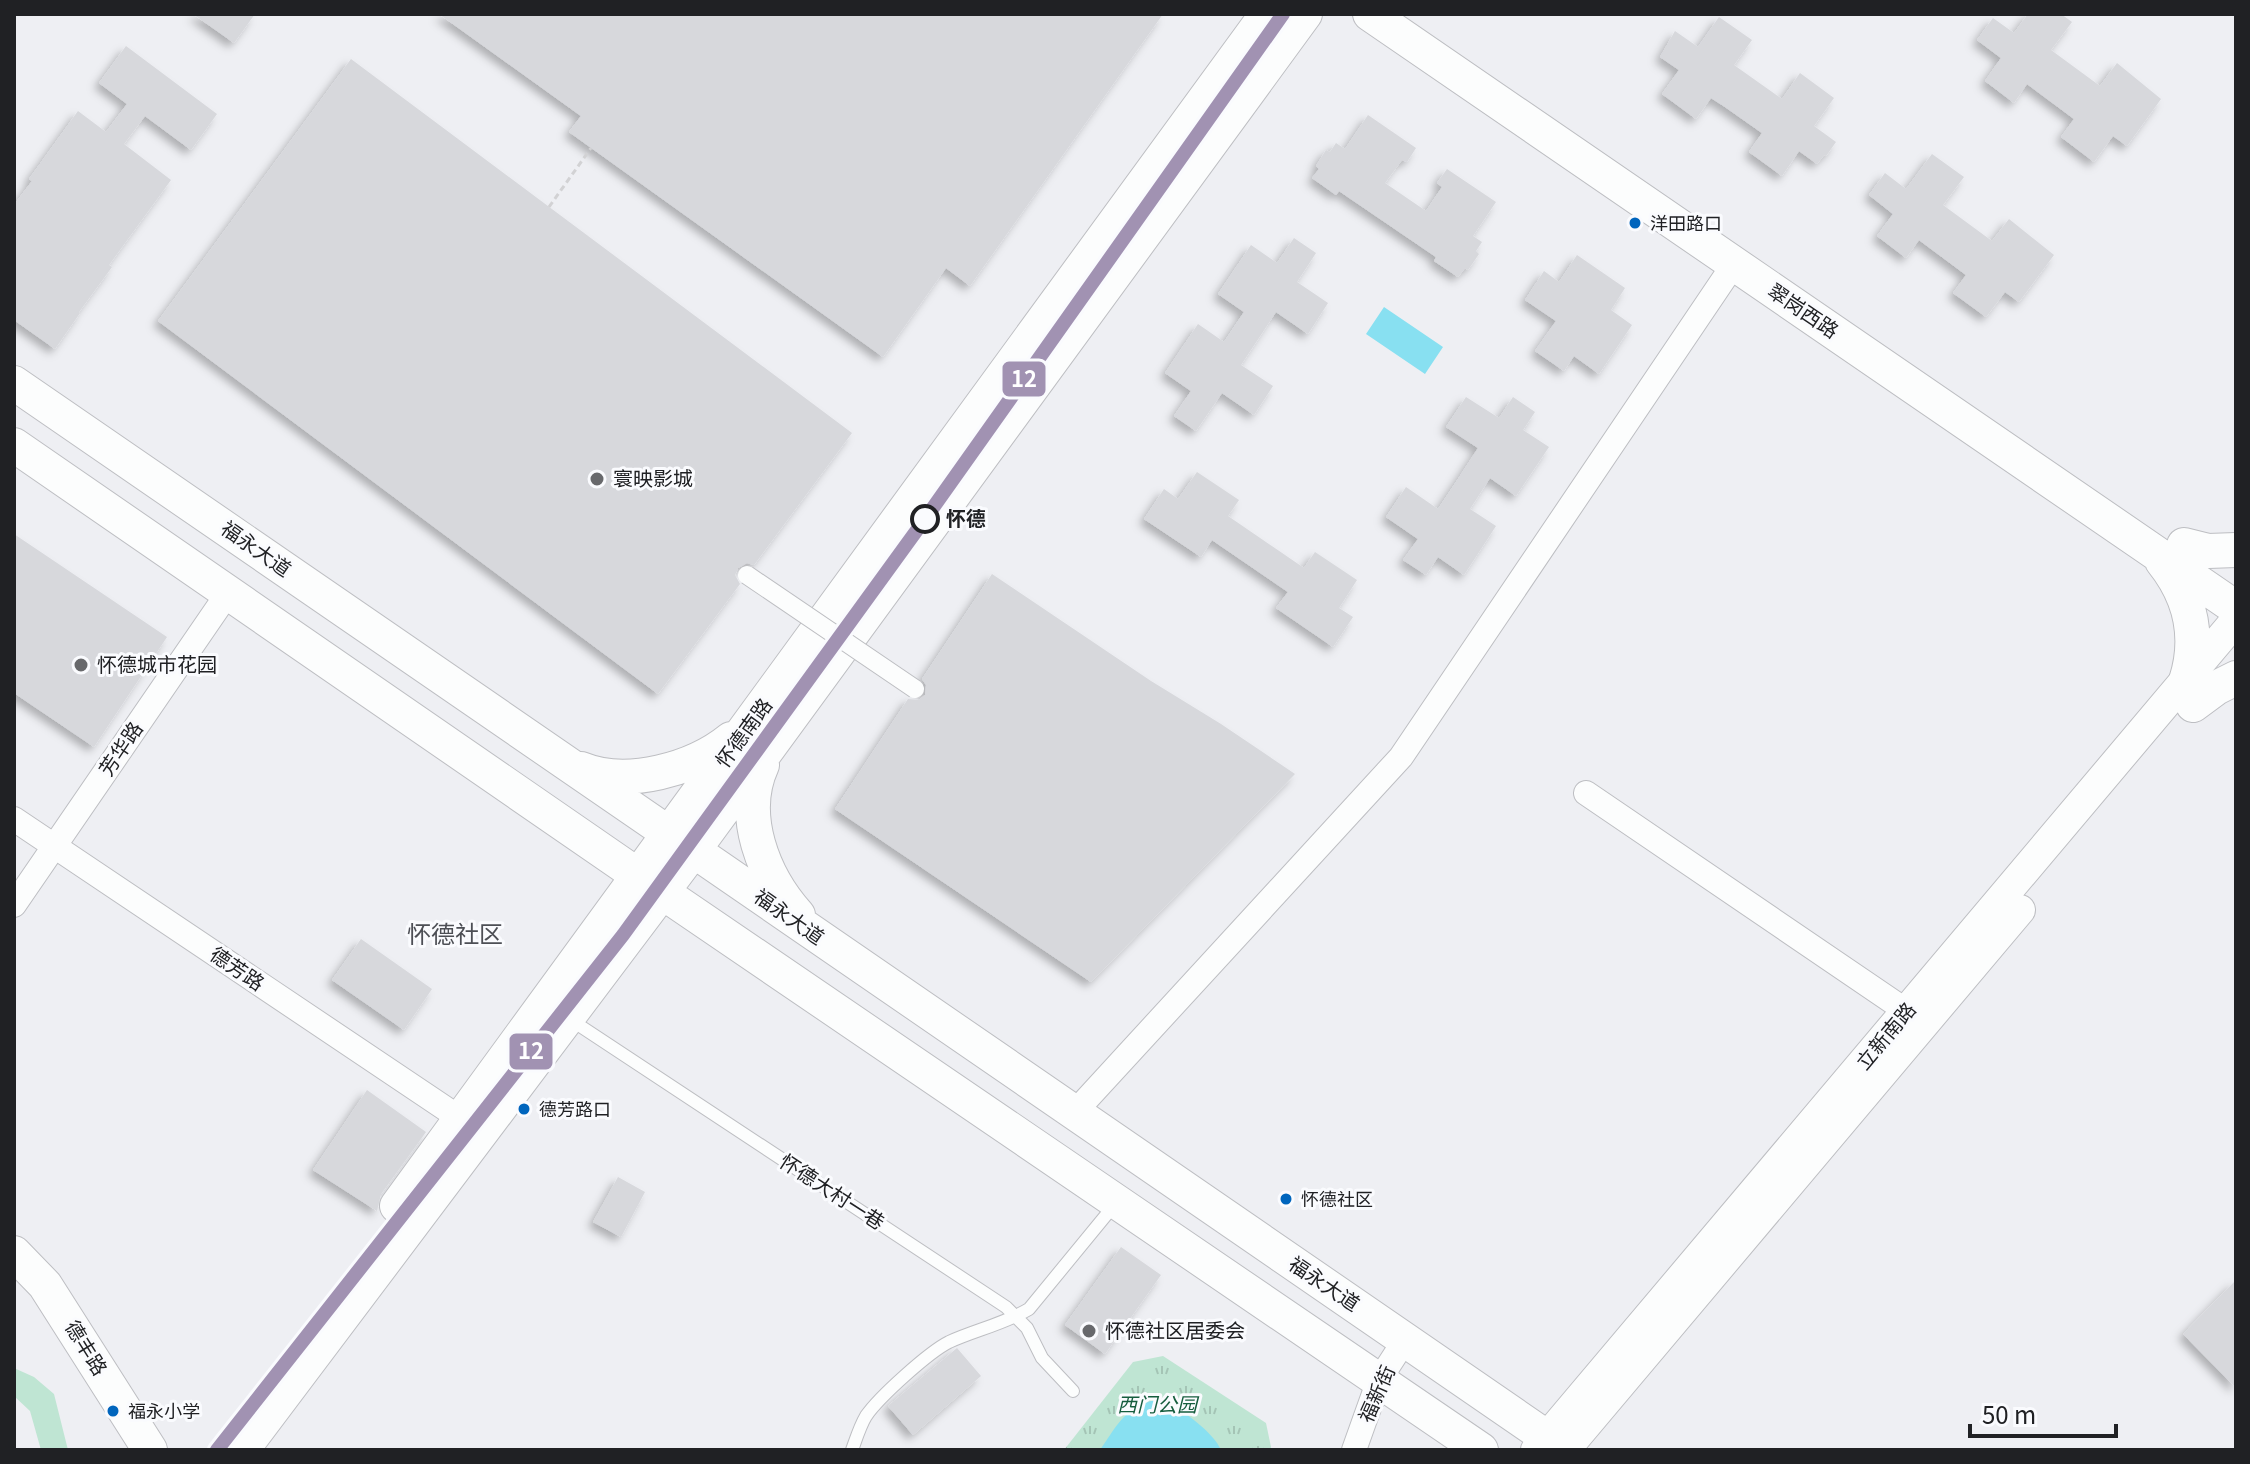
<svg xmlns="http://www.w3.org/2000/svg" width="2250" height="1464" viewBox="0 0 2250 1464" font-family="Georgia,'Noto Sans SC',serif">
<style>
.grass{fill:url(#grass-tufts)}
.garden{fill:#bfe5d3}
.water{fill:#88e0f1}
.building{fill:#d7d8dc;filter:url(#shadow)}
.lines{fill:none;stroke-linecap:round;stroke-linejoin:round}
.service-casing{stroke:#bdbec2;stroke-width:14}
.minor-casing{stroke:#bdbec2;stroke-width:26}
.tertiary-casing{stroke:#bdbec2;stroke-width:32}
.secondary-casing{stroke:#bdbec2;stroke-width:36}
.path{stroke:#d2d2d4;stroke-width:3;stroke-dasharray:6 4;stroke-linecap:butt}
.service{stroke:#fcfdfd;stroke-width:12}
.minor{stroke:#fcfdfd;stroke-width:24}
.tertiary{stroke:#fcfdfd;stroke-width:30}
.secondary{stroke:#fcfdfd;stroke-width:34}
.pedestrian-bridge-casing{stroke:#bdbec2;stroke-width:20;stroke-linecap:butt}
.pedestrian-bridge{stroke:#fcfdfd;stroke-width:18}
.metro-1-casing{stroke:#fafbfe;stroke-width:20}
.metro-1{stroke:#a192b2;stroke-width:14}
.bus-dot{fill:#0065bd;stroke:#fafbfe;stroke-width:3}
.poi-dot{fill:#68696c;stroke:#fafbfe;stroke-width:3}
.stop-dot{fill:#fafbfe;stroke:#202124;stroke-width:4}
.labels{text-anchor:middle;stroke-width:6;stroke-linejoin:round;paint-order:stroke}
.bus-label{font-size:18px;fill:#202124;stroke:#fafbfe;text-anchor:start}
.street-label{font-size:20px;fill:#202124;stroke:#fafbfe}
.poi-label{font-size:20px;fill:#202124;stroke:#fafbfe;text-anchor:start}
.stop-label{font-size:20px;font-weight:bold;fill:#202124;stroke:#fafbfe;text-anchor:start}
.park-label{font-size:20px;font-style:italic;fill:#165d3e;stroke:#fafbfe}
.quarter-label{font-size:24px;fill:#4d4f55;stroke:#fafbfe}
.line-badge{stroke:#fafbfe;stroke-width:3}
.badge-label{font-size:22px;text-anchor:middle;font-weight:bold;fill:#fff}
</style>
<defs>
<pattern id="grass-tufts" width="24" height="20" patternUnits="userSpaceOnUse" patternTransform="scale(2)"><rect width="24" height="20" fill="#bfe5d3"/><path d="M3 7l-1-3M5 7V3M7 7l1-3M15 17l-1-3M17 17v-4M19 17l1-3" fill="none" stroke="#a4c4b5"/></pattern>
<filter id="shadow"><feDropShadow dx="-5" dy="5" stdDeviation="4" flood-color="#0004"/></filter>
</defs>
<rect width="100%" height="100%" fill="#eeeff3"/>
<path class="grass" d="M1163,1356L1266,1423L1271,1447L1270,1450H1064L1133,1362Z"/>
<path class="garden" d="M14,1368L34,1377L54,1394L68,1450H41L30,1411L14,1396Z"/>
<path class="water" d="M1384,307L1443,347L1425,374L1366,334Z
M1151,1401C1155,1401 1160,1401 1165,1402C1180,1407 1215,1434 1221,1450H1100C1116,1427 1123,1410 1151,1401Z"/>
<path class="building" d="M193,14H255L234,43Z
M439,14H1163L970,286L946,268L883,357L569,132L581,116Z
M2028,14H2061L2072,22L2051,50L2100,86L2117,63L2161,99L2127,146L2113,136L2094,162L2061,137L2074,119L2027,84L2014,103L1985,81L2001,58L1977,40L1993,18L2014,33Z
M1719,17L1752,40L1734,65L1782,99L1800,73L1834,98L1814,126L1836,142L1826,156L1824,155L1817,164L1799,151L1782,176L1749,152L1762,133L1725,107L1711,98L1696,119L1662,94L1679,70L1660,57L1675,31L1698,47Z
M126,46L217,114L191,150L145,116L124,144L171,180L109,265L112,267L79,312L80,313L55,349L14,320V205L32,181L29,179L78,111L106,132L127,104L99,83Z
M351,59L852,433L754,565L747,563L738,568L735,575L740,584L658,694L158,321Z
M1368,115L1416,148L1407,162L1402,160L1385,183L1426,211L1442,187L1437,183L1447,169L1496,202L1473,236L1482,242L1476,251L1479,254L1468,270L1465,268L1458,277L1434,261L1436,257L1339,191L1336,195L1312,178L1319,169L1316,166L1326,150L1330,152L1336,143L1345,149Z
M1932,154L1964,177L1943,205L1992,241L2009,219L2054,255L2019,302L2005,292L1986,317L1953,293L1966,275L1919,240L1906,258L1877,236L1893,214L1869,195L1885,173L1906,189Z
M1294,238L1316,253L1297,282L1328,303L1308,334L1276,312L1241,365L1273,386L1254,415L1222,393L1196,431L1174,416L1191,391L1165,373L1198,324L1224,342L1244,312L1218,294L1251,245L1277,263Z
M1577,255L1625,288L1611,310L1632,325L1599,374L1574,356L1564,371L1535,351L1556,321L1525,300L1544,271L1559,282Z
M1466,397L1499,418L1513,397L1535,412L1523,430L1549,447L1516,496L1490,478L1470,509L1496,526L1464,575L1438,557L1426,575L1403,560L1418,539L1386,517L1406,487L1438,509L1458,479L1478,448L1446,427Z
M1197,472L1239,500L1228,516L1304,568L1315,552L1357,580L1339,608L1353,617L1333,647L1276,608L1288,592L1212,540L1201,557L1144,519L1164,489L1178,499Z
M14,534L167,637L94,747L14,693Z
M992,574L1151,681L1221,724L1295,774L1091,982L835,809L908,699L919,700L925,695L926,685L922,679Z
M361,939L432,989L404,1030L332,980Z
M367,1090L426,1132L381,1194L377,1211L313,1170Z
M618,1177L645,1192L621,1237L593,1222Z
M1121,1247L1161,1275L1105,1354L1065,1325Z
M2236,1280V1388L2183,1334Z
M957,1348L981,1376L913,1435L888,1406Z"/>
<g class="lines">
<g class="service-casing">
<path id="service" d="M568,1018L1006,1307L1027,1328L1042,1358L1073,1391
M852,1450C856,1439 860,1426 866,1416C879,1397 929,1352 949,1342C975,1330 1004,1324 1029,1309L1116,1203"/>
</g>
<g class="minor-casing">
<path id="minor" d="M1586,793L1918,1019
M14,819L461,1119
M14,905L228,593
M1074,1113L1401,757L1734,264
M1354,1450L1379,1380L1405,1340"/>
</g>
<g class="tertiary-casing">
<path id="tertiary" d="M1536,1450L2236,620
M1565,1450L2020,910"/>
</g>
<g class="secondary-casing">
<path id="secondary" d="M1370,14L2236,608
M14,383L1565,1450
M14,445L662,892L1481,1450
M2184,545L2208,551L2236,550
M2162,561C2191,597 2200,637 2186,681
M2193,705L2216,688L2236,678
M762,765C739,815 763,876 798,915
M581,769C627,788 694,769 731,739
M397,1206L1267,14
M14,1253L45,1285L150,1450
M242,1450L693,851L1305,14"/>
</g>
<path class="path" d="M549,207L591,148"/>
<use href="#service" class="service"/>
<use href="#minor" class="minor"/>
<use href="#tertiary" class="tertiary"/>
<use href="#secondary" class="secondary"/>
<g class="pedestrian-bridge-casing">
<path id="pedestrian-bridge" d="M747,575L915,689"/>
</g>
<use href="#pedestrian-bridge" class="pedestrian-bridge"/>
<g class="metro-1-casing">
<path id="metro-1" d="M217,1450L623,935L925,519L1283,14"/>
</g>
<use href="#metro-1" class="metro-1"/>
</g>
<g class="bus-dot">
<circle cx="1635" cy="223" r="7"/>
<circle cx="524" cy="1109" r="7"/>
<circle cx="1286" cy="1199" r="7"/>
<circle cx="113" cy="1411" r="7"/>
</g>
<g class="poi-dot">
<circle cx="597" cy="479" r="8"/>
<circle cx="81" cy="665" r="8"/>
<circle cx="1089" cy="1331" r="8"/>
</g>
<circle class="stop-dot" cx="925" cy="519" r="13"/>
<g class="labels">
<g class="bus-label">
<text x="1650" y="230">洋田路口</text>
<text x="539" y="1116">德芳路口</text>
<text x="1301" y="1206">怀德社区</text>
<text x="128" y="1418">福永小学</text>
</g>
<g class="street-label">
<text transform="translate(1803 311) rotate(34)" y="7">翠岗西路</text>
<text transform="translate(256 549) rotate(35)" y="7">福永大道</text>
<text transform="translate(744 733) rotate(-54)" y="7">怀德南路</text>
<text transform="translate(121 749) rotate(-56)" y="7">芳华路</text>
<text transform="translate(789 917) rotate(35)" y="7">福永大道</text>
<text transform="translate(237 969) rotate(34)" y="7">德芳路</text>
<text transform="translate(1886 1036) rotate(-50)" y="7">立新南路</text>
<text transform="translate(832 1192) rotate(33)" y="7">怀德大村一巷</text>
<text transform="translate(1324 1284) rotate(34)" y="7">福永大道</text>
<text transform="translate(86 1348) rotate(58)" y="7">德丰路</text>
<text transform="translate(1377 1394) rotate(-66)" y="7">福新街</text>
</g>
<g class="poi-label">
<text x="613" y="486">寰映影城</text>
<text x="97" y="672">怀德城市花园</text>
<text x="1105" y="1338">怀德社区居委会</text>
</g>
<g class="stop-label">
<text x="946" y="526">怀德</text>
</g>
<g class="park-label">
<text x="1157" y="1412">西门公园</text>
</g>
<g class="quarter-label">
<text x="455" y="943">怀德社区</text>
</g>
</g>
<g class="line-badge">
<rect x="1001" y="360" width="46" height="38" rx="8" fill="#a192b2"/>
<rect x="508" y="1032" width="46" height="39" rx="8" fill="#a192b2"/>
</g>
<g class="badge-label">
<text x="1024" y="387">12</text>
<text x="531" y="1059">12</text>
</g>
<rect width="2250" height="1464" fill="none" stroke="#202124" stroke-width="32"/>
<path d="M1970 1424v12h146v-12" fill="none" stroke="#202124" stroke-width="4"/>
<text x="1982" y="1424" font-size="24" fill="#202124" stroke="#fafbfe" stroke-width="6" paint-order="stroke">50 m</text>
</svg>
